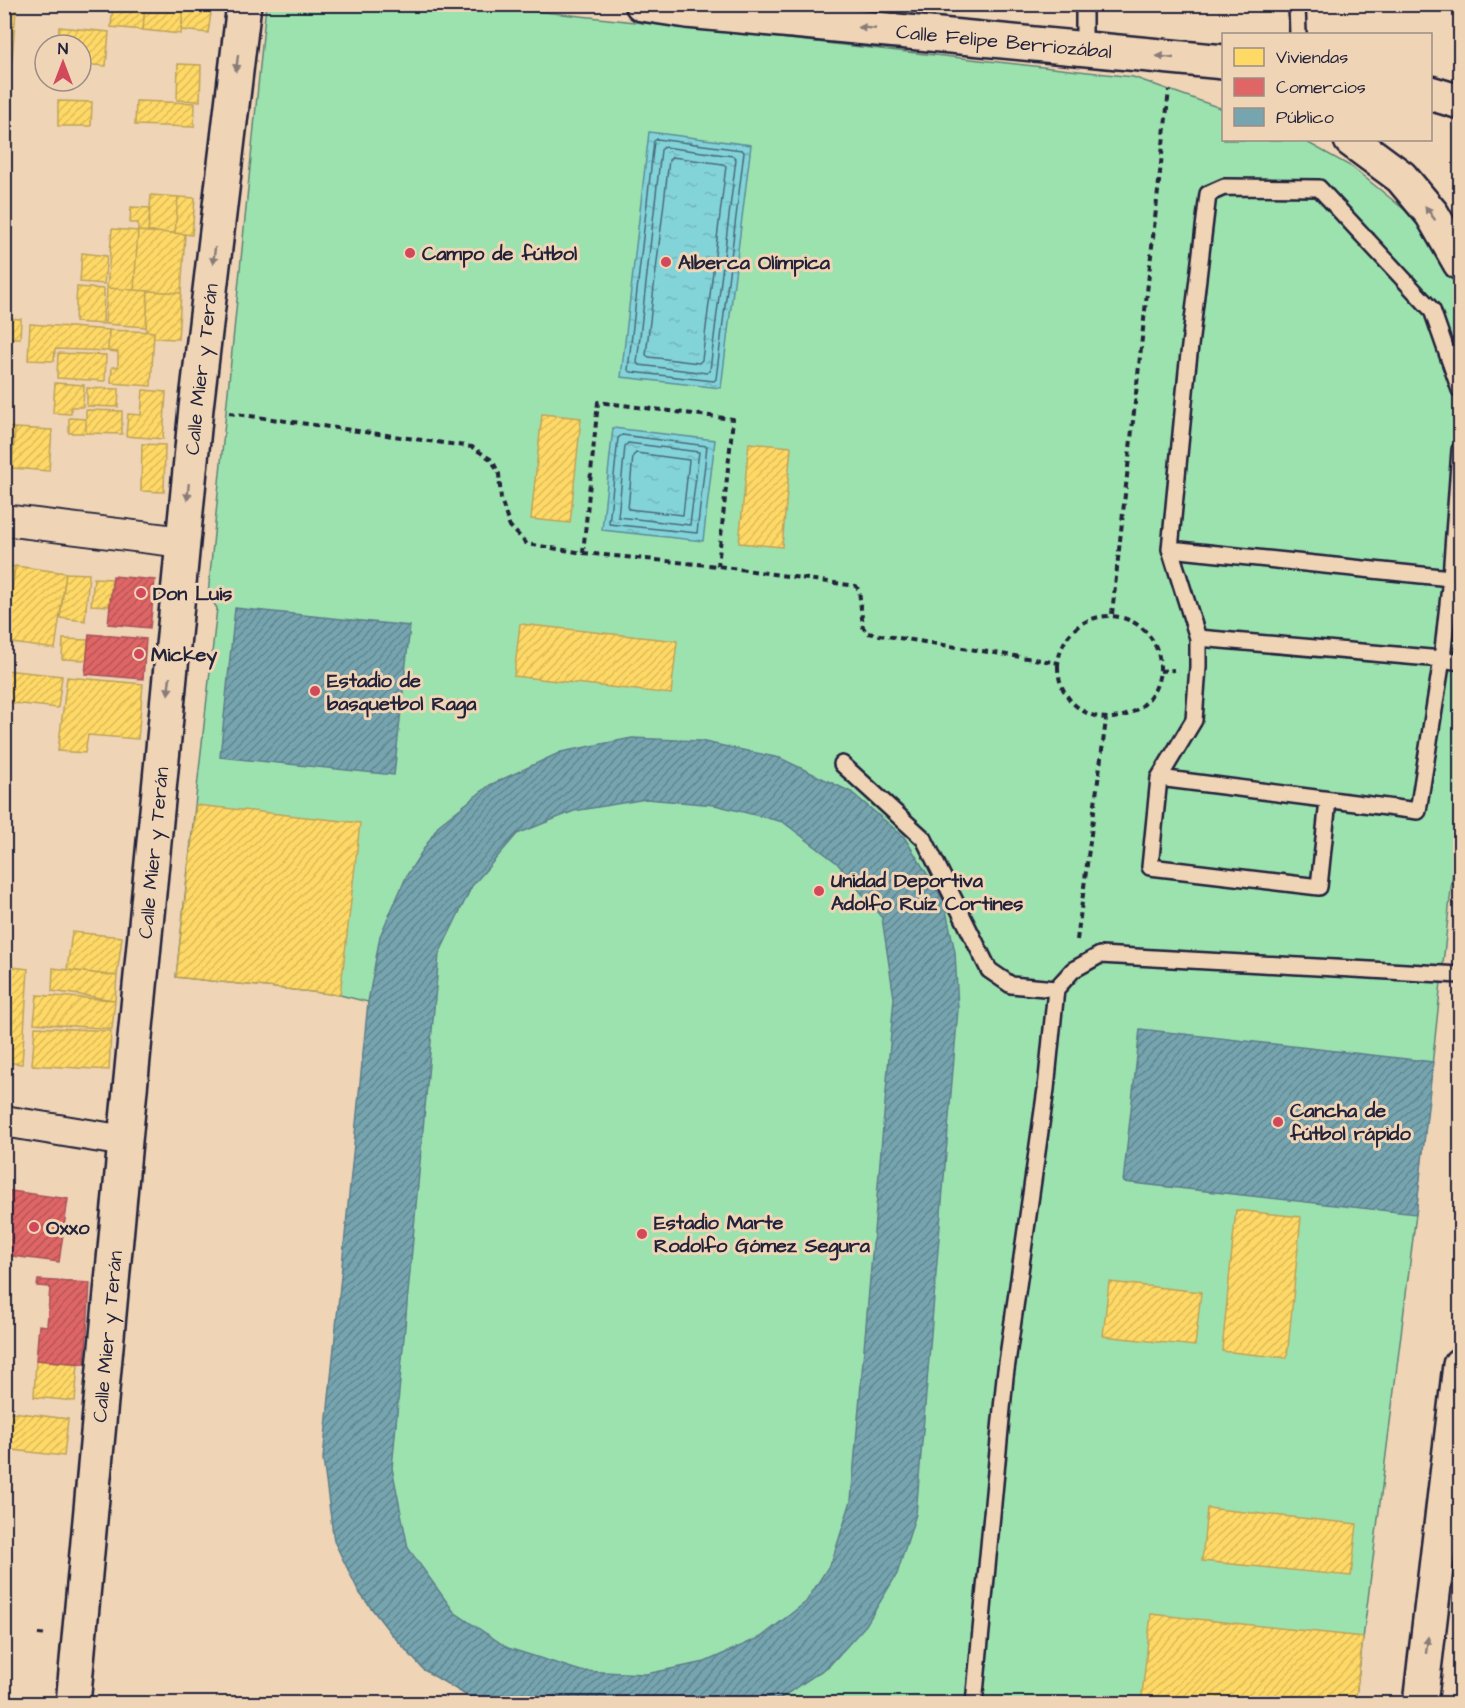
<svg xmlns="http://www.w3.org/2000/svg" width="1465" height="1708" viewBox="0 0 1465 1708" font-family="'Architects Daughter',sans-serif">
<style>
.pitch{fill:#9ce2ae;stroke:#5f8274;stroke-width:1.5}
.water{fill:url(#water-ripples);stroke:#5c8d9a;stroke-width:1.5}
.homes{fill:url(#homes-hatch);stroke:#bda259;stroke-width:1.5}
.shops{fill:url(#shops-hatch);stroke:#a75259;stroke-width:1.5}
.public{fill:url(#public-hatch);stroke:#5d7e8c;stroke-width:1.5;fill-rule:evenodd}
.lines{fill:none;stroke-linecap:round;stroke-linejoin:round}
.shore{stroke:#49697a;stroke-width:1.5}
.lane-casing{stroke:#22223b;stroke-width:20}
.street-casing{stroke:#22223b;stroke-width:34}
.secondary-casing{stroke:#22223b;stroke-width:38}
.path{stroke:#22223b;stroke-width:4;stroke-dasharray:6 4.5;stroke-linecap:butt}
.lane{stroke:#efd4b6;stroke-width:15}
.street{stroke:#efd4b6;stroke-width:30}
.secondary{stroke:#efd4b6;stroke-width:33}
.oneway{fill:#887b78}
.poi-dot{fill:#d1495b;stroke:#efd4b6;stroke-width:2}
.labels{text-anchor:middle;stroke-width:6;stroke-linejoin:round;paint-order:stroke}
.street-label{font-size:20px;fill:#22223b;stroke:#efd4b6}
.poi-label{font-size:20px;font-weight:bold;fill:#22223b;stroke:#efd4b6;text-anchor:start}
</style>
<defs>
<pattern id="water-ripples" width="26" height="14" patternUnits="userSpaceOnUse" patternTransform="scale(1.5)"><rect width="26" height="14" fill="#83d4d9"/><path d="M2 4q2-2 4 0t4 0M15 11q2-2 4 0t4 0" fill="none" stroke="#71b6bb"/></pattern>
<pattern id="homes-hatch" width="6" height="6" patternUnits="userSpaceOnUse" patternTransform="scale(1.5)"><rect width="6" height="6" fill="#ffd966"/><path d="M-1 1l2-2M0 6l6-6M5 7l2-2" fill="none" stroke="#daba59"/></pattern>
<pattern id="shops-hatch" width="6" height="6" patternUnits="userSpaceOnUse" patternTransform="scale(1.5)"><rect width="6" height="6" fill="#e06666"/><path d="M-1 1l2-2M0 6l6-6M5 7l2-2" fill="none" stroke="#b55455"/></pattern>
<pattern id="public-hatch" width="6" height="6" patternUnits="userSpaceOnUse" patternTransform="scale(1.5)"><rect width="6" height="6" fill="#76a5af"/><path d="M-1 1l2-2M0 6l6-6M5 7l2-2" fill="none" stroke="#608690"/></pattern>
</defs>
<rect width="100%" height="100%" fill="#efd4b6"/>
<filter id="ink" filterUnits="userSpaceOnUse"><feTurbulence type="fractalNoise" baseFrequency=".0167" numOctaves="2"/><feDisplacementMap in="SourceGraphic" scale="12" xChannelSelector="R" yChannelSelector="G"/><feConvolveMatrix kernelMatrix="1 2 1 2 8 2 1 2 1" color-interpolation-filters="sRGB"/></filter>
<g filter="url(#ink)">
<path class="pitch" d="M266,5H480L1133,77L1223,109L1224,140H1303L1352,167L1411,215L1454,280L1460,294V806L1416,1214L1355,1703L481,1704L424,1670L390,1632L359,1592L368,1002L340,995L176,977L217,608L208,595Z"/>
<path class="water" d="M649,132L751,145L721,388L621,377Z
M613,428L715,440L703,541L602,530Z"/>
<path class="homes" d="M113,4H145L143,30L111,27Z
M145,4H184L181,34L143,30Z
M184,4L212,6L208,33L181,30Z
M4,7L16,9L11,71H4Z
M59,27L109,32L106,66L81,64V45H58Z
M178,64L201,65L200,101L177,100Z
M58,101L92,102L91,126H58Z
M136,101L195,103L194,127L135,125Z
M151,195L178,197L175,233L148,232Z
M178,197L195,198L192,235L175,233Z
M131,207L150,208L148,232L138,231V223H130Z
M112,229L138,231L134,290L107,288Z
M138,231L185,234L181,293L134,290Z
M82,253L107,256L104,284L80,282Z
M77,287L104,289L103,324L75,322Z
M107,288L148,291L146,327L105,324Z
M148,291L181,293L178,339L154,338V332L146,331Z
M4,318L21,319L20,338H7V355H4Z
M30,324L109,330L108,351L55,349L54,361L28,360Z
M109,330L154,332L151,386L111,383L112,367H118V352L108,351Z
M58,353L106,355L105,381L57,378Z
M55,383L84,385L83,407H71V414L53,413Z
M87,388L119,389L118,407L87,406Z
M143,390L166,392L163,439L126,436L128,414L141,415Z
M86,410L122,411V434L86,433Z
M542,414L581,418L570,523L531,519Z
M69,418L86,419V433H69Z
M4,427L15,428L12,468H4Z
M15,428L52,430L49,471L12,468Z
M749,443L791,447L782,547L739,543Z
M142,444L165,445L164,492L141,491Z
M4,565L15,567L7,628L4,627Z
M15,566L66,573L55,649L5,642Z
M66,573L89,574L85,621L60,618Z
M94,578L112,579L109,606L91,605Z
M520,624L677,641L671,694L514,676Z
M63,639L88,640L87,660L62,659Z
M4,670L62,676L58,708L4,702Z
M67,677L143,684L138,739L88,735L85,753L58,751Z
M196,805L360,823L340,995L176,977Z
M72,932L122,937L117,976L67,970Z
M4,966L28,969L22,1064L4,1062Z
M53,968L117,976L115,1000L52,991Z
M37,995L115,1000L112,1029L34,1023Z
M35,1027L111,1031L109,1070L32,1065Z
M1236,1210L1301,1217L1287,1358L1222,1351Z
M1109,1282L1201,1292L1195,1346L1103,1336Z
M36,1360L78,1364L75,1401L34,1397Z
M4,1411L68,1419L64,1456L4,1449Z
M1207,1508L1357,1524L1351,1576L1202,1561Z
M1151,1614L1363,1637L1355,1704H1141Z
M1451,1695L1460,1696V1704H1450Z"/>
<path class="shops" d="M113,576L155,580L150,628L108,624Z
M89,634L146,639L143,679L85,674Z
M4,1190L68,1199L59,1262L4,1255Z
M38,1280L90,1283L85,1364L36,1360L39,1325L47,1326L50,1287L37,1286Z"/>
<path class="public" d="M235,608L410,626L394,775L220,757Z
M632,738L700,741L780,758L851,792L904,837L944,901L955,952L958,1009L916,1514L897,1574L866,1625L829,1666L776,1701L769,1704H481L424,1670L390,1632L359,1592L334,1541L323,1459L368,1002L380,936L407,875L439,825L490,785L561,752ZM646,799L715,805L783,822L837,863L882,918L894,998L851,1501L832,1561L806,1602L761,1637L705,1662L646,1674L581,1671L508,1648L454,1612L408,1548L392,1468L439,954L472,886L517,834L574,811Z
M1140,1029L1433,1062L1416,1214L1123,1182Z"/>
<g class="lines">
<path class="shore" d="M657,139L742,150L744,152L716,379L714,381L631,372L628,370L654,141Z
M664,147L733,156L736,159L710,370L707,373L639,365L637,363L661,150Z
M672,157L723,164L726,166L702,360L699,363L649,357L646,355L669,160Z
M622,435L707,446L697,533L609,524L618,438Z
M628,443L699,452L690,525L618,517L625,446Z
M636,453L689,460L683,515L628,509L633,456Z"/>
<g class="lane-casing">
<path id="lane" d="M1084,4V48
M1297,4L1298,34
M1170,549L1187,371L1208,194L1224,187L1319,188L1432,310L1460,390
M1198,638L1442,659L1460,662
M842,764L924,839L989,970L1011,985L1056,989L1046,1089L1005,1377L974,1704
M1159,778L1418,811L1442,659L1451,577L1460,450
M1328,800L1319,887L1150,867L1159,778L1194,720L1198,667V638L1170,549L1460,579
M1056,989L1073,970L1100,955L1460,975"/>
</g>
<g class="street-casing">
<path id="street" d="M4,520L183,542
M4,1121L125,1141"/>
</g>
<g class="secondary-casing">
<g id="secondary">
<path id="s1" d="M642,4L687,11L1224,62"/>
<path d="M1430,93L1460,102"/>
<path d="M1351,140L1401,177L1432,214L1460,263"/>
<path id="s2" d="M73,1704L125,1141L196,408L244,4"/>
<path d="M1420,1704L1460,1365"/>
</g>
</g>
<path class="path" d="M229,413L472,447L492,460L499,474L501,499L509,525L527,544L583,553L718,566L856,586L859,590L863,627L867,633L1059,663
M583,553L598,402L733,419L718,566
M1112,614L1169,90
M1058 667a51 51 0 1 1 102 0a51 51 0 1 1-102 0Z
M1160,671L1174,670
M1077,940L1106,720
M38,1634L48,1635"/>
<use href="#lane" class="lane"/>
<use href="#street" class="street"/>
<use href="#secondary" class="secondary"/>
</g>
<defs><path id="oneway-solid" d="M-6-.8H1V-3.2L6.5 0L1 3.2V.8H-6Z" transform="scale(1.5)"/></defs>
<g class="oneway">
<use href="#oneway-solid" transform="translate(867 28) rotate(-175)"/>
<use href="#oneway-solid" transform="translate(1165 57) rotate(-174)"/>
<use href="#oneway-solid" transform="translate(237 63) rotate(97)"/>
<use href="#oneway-solid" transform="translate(1430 213) rotate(-126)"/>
<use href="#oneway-solid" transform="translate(214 256) rotate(97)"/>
<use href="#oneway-solid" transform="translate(188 492) rotate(95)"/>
<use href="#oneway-solid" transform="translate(169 686) rotate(96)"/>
<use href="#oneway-solid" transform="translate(1427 1645) rotate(-83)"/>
</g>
</g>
<g class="poi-dot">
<circle cx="410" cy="253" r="6"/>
<circle cx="666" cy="262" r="6"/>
<circle cx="141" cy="593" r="6"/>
<circle cx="139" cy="654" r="6"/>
<circle cx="315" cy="691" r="6"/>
<circle cx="819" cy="891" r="6"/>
<circle cx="1278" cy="1122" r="6"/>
<circle cx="34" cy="1227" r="6"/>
<circle cx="642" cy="1234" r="6"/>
</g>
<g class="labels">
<g class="street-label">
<text dy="7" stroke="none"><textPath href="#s1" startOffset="364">Calle Felipe Berriozábal</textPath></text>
<text dy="7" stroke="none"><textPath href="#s2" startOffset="1341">Calle Mier y Terán</textPath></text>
<text dy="7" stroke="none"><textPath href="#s2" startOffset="855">Calle Mier y Terán</textPath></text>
<text dy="7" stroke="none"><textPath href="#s2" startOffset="369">Calle Mier y Terán</textPath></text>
</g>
<g class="poi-label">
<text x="422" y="260">Campo de fútbol</text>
<text x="678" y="269">Alberca Olímpica</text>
<text x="153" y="600">Don Luis</text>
<text x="151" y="661">Mickey</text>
<text x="327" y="687">Estadio de<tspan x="327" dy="23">basquetbol Raga</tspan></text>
<text x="831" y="887">Unidad Deportiva<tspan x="831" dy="23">Adolfo Ruíz Cortines</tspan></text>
<text x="1290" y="1117">Cancha de<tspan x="1290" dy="23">fútbol rápido</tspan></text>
<text x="654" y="1229">Estadio Marte<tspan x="654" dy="23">Rodolfo Gómez Segura</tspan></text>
<text x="46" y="1234">Oxxo</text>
</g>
</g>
<rect width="1465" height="1708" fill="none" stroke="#efd4b6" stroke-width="24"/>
<rect x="12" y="12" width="1441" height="1684" fill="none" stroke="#22223b" stroke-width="2" filter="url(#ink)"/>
<rect x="1222" y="33" width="210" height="108" fill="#efd4b6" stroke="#9d8d85" stroke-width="1.5"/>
<rect x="1234" y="48" width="30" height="18" fill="#ffd966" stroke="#9d8d85" stroke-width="1.5"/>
<text x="1276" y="63" font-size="18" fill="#22223b">Viviendas</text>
<rect x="1234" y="78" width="30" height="18" fill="#e06666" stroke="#9d8d85" stroke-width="1.5"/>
<text x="1276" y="93" font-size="18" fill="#22223b">Comercios</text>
<rect x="1234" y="108" width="30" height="18" fill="#76a5af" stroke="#9d8d85" stroke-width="1.5"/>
<text x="1276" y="123" font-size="18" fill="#22223b">Público</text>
<g transform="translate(63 63)"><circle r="28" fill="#efd4b6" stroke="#9d8d85" stroke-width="1.5"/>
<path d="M0-4.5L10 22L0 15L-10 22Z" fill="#d1495b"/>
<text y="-9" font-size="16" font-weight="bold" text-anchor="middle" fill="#22223b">N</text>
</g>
</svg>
